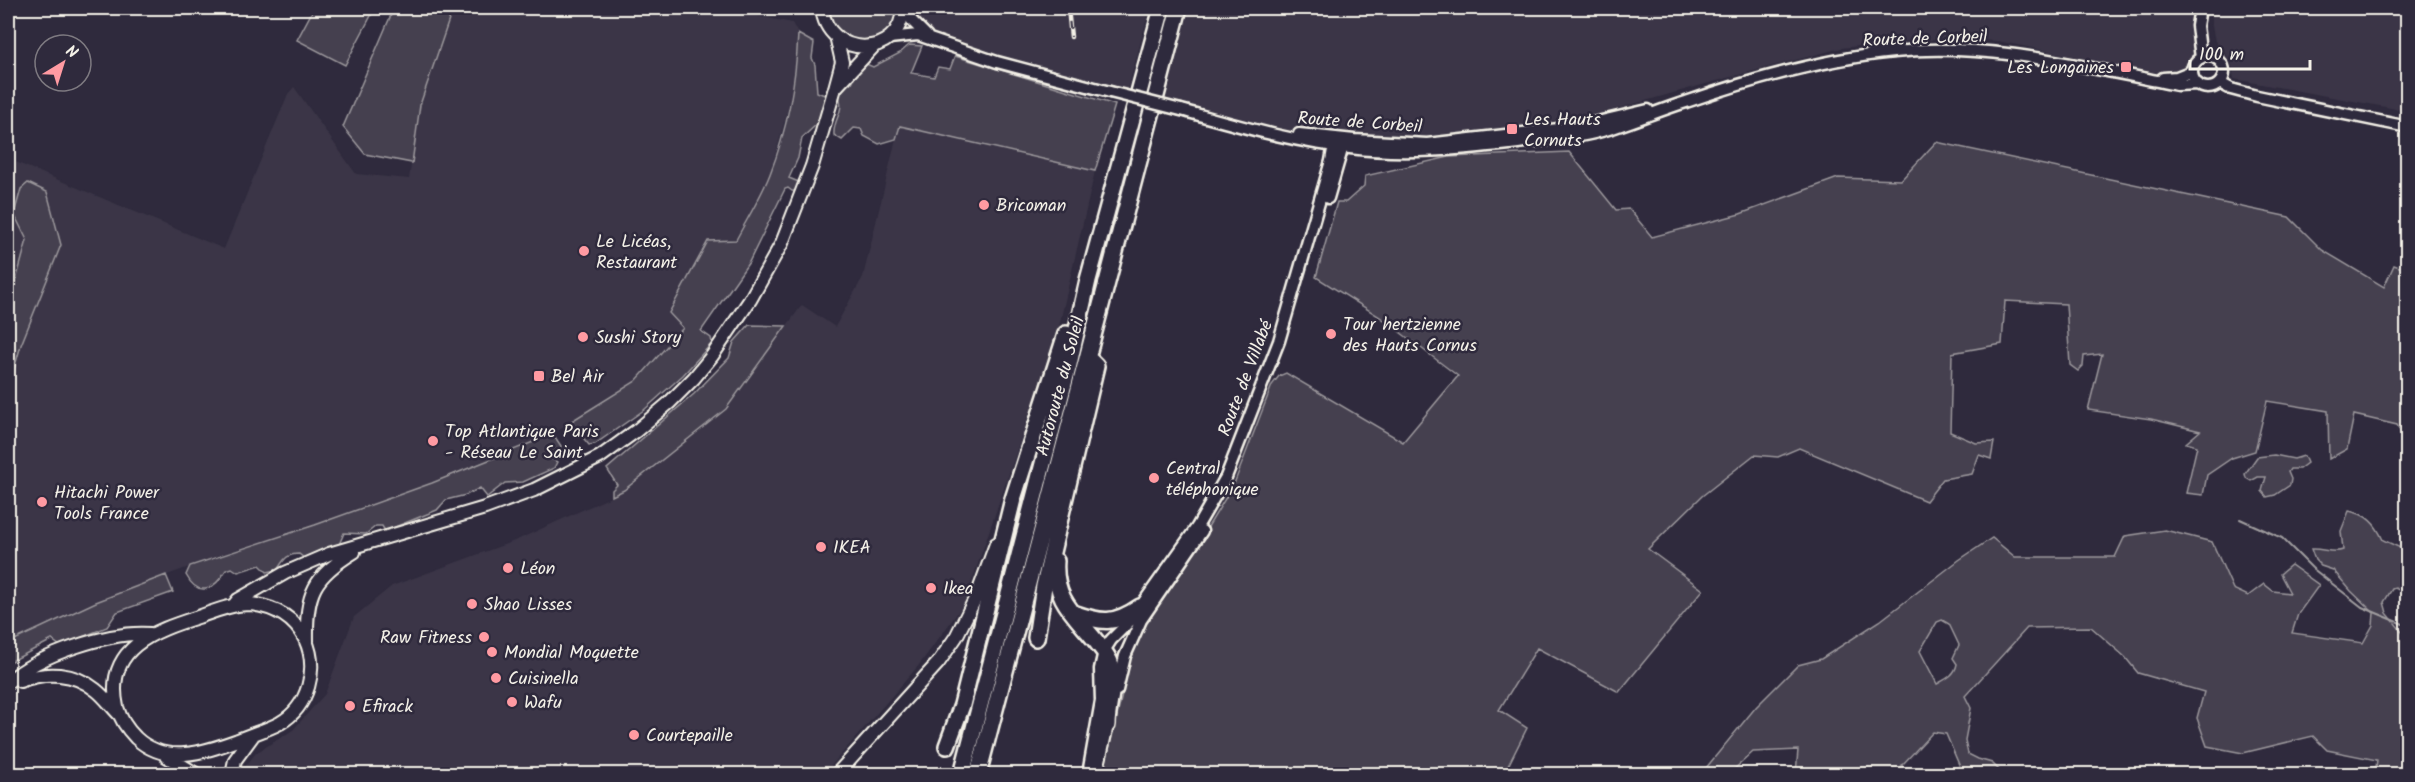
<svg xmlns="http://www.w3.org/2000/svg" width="2415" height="782" viewBox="0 0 2415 782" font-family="Kalam,sans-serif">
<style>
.built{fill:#3b3647}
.green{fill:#454050;stroke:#9c989c;stroke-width:1.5;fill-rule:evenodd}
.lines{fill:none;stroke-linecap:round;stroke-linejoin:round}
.stream{stroke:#a19ea0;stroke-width:2}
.minor-casing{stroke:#f4f1e8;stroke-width:15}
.major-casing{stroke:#f4f1e8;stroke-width:16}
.highway-casing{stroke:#f4f1e8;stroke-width:20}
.minor{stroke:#2f2a3d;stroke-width:10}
.major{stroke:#2f2a3d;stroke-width:12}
.highway{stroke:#2f2a3d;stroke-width:15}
.rail-casing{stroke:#f4f1e8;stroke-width:4.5}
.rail{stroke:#2f2a3d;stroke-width:2;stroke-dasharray:7;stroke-linecap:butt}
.minor-bridge-casing{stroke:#f4f1e8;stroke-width:15;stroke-linecap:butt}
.minor-bridge{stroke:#2f2a3d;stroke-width:10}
.poi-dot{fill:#ff9aa2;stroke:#2f2a3d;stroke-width:2}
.labels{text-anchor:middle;stroke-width:5;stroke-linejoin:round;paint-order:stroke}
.street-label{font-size:18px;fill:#f4f1e8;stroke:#2f2a3d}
.poi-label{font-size:18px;fill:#f4f1e8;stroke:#2f2a3d;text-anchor:start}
</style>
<rect width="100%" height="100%" fill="#2f2a3d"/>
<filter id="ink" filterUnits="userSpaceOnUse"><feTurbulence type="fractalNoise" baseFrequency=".0167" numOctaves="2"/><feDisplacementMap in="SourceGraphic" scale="12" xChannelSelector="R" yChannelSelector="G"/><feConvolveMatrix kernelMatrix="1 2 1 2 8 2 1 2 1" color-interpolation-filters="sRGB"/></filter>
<g filter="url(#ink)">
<path class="built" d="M453,8H720L792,23L798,34L796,69L788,108L770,174L736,241L683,328L636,381L553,434L475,467L315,525L241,548L96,601L8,643V159L224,249L288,94L294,87L356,174L409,179L420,105Z
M915,8H1150L1127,92L984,54L946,40L927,32L919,24Z
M1190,8H2199L2195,55L2184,68L2177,72L2164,74L2146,71L1998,41L1958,39L1894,42L1841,48L1727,78L1591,116L1562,131L1345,144L1257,129L1164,98Z
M2214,8H2407V111L2234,79L2231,61L2215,41L2211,21Z
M899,126L1095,171L1057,335L964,604L919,665L824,774H244L245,767L256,753L293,730L325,694L354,617L392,586L517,540L624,491L726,409L802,305L835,327L863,277Z"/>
<path class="green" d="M314,8H375L345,65L297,40Z
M394,8H453L420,105L412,163L365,154L343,127Z
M827,8H899C891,53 833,53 827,8Z
M798,34L814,43L812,58L815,65L817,92L827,96L819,122L802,138L798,158L789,178L801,183L798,191H792L788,188L785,189L749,262L701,331L711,338L712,343L683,375L644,410L595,444L589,445L570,422L636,381L683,328L669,313L708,241L736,240C747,219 761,197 770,174C787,130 796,81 798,34Z
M909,45L922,46L911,73L934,77L938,67L950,69L955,56L1115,105L1095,171L900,126L896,139L879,144L864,136L861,129L854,128L842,140L834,135C833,117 845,115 839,95L846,85L852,83L859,67L864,63L873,67L900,53Z
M1936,142L2289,217L2322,250L2384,287L2394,265L2407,270V444L2397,425L2354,415L2347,449L2329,459L2328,411L2267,401L2255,451L2232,458L2207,475L2203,495L2186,493L2197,446L2186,443L2200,431L2151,419L2088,410L2102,354L2084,356L2083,366L2078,371L2070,365L2066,304L2005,301L2002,344L1952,353L1950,432L1976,443L1994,442L1991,459L1979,455L1972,474L1943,479L1926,501L1799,448L1778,457L1754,455L1702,496L1648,549L1703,590L1619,692L1537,648L1499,710L1527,728L1504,774H1107L1109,768L1106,762L1133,649L1149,615L1203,535L1234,484L1272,385L1279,376L1286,373L1403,442L1458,376L1380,317L1316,277L1337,202H1346L1364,186L1365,176L1449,157L1569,152L1616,210L1629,209L1652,237L1740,214L1838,178L1901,180Z
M28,183L47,192L61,245L21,345L8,390V310L27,240L14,214L21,189Z
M749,325L786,326L726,409L624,490L612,496V490L617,485L607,469L694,394L729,358L734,342Z
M553,434L561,446L560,450L549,457L557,462L554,468L523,482L505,483L487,497L480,488L466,495L446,500L437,510L385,531L382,526H376L366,534L344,533L338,547L304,558L299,554C286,554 284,560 277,570L267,572L260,565L238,572L232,568L226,570C215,589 199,599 186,575L190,566L315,525L432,483Z
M2274,455L2294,459L2304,456L2307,463L2299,469H2290L2288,472L2291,479L2290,485L2275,495L2267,497L2262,491L2266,477H2258L2251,481L2246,478L2245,474L2257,457Z
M2349,511C2367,514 2376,524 2383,540L2407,551V594L2395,588L2392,589L2384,602L2387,613L2407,638V774H2339L2376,767L2377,760L2327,750L2313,736L2243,753L2207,746L2197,718L2204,692L2138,673L2125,657L2091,627L2027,628L1965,696L1971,708L1965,740L1968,754L1978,759L1992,763L2003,774H1963L1946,734L1933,732L1902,765L1903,774H1796L1798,750L1753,752L1729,774H1701L1756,707L1798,665L1821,659L1880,621L1959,560L1992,538L2015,557H2115L2125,536L2165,530L2212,542L2233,589L2248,596L2264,584L2273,591L2290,593L2280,574L2291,565L2319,585L2298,614L2292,633L2363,643L2373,625L2374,613L2351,591L2333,570L2321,566L2315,560L2311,549C2322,548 2333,554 2343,550L2341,531ZM1942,620L1949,624L1959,645L1953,658L1957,664C1955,675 1946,679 1937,684L1920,651L1937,622Z
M166,575L173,592L117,612L107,627L60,646L52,640L8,663V643L96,602Z"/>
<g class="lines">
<path class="stream" d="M2240,519L2282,538L2312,568L2362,607L2408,626"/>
<g class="minor-casing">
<path id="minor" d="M905,8L912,21L927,36
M2200,8L2197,26L2201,58
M889,38L918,35L997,62L1110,92
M2192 72a16 16 0 1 1 32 0a16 16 0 1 1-32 0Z
M2163,78L2177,77L2192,71
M2220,83L2231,89L2257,96L2408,127
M1181,110C1236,125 1292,142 1350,148C1407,155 1461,149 1518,143C1538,140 1559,140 1579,136C1616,130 1650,113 1686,102C1753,79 1823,59 1894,52C1990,42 2084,67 2177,85L2198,84
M1299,134L1354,140L1427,144L1576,127L1648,110
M1328,198L1345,139
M1117,690L1125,656L1141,620L1202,531
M1088,774L1101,701L1100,669L1104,651L1111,640L1131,620L1197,527L1226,477L1279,341L1331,161L1335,138"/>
</g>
<g class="major-casing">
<path id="major" d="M822,8C827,59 901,60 903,8
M836,87L874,46
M251,604C274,607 294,617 305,639C319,669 308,707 280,723C267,730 252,734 238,740C204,752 166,766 136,738C127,729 120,718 117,707C104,648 154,631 198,617C215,611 232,604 251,604Z
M234,605L238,600L285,573L329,554L485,508L534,490L600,457L636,431L669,403L694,378L712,356L750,300L782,243L812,166L835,88L842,62L836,36
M307,641C306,593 313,577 354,552
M20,681C46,671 74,672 96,690C105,697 111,706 119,714
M8,682C38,655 109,631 150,634
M166,756L196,774
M232,774L235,760L254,734
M837,774L938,663L956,637L978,593L996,544
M1096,774L1107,725"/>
</g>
<g class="highway-casing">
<path id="highway" d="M1056,561C1053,601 1077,616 1099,645C1104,651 1109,658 1111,665C1116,681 1107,707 1107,725
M1073,613C1102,623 1114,625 1140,607
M1036,638L1044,586L1096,366L1088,358
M947,746L962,705L1013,499L1066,334
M962,774L1069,364L1088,280L1162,8
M978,774L1179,8"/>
</g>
<use href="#minor" class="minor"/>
<use href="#major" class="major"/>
<use href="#highway" class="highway"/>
<g class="rail-casing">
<path id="rail" d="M1068,8L1071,37"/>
</g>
<use href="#rail" class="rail"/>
<g class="minor-bridge-casing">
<path id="minor-bridge" d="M1110,92L1181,110"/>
</g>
<use href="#minor-bridge" class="minor-bridge"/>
</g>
</g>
<g class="poi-dot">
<rect x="2120" y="61" width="12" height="12" rx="3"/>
<rect x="1506" y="123" width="12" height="12" rx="3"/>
<circle cx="984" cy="205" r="6"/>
<circle cx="584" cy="251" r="6"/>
<circle cx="1331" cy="334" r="6"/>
<circle cx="583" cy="337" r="6"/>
<rect x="533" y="370" width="12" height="12" rx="3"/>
<circle cx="433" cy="441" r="6"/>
<circle cx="1154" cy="478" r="6"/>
<circle cx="42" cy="502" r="6"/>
<circle cx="821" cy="547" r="6"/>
<circle cx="508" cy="568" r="6"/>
<circle cx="931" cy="588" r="6"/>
<circle cx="472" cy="604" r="6"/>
<circle cx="484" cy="637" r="6"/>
<circle cx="492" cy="652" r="6"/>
<circle cx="496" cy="678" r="6"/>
<circle cx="512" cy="702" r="6"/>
<circle cx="350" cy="706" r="6"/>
<circle cx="634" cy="735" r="6"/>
</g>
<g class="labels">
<g class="street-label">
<text transform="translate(1925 38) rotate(-2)" y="6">Route de Corbeil</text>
<text transform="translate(1360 122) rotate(4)" y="6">Route de Corbeil</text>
<text transform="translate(1245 378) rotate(-69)" y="6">Route de Villabé</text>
<text transform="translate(1060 386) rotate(-75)" y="6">Autoroute du Soleil</text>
</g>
<g class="poi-label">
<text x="2114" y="73" text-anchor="end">Les Longaines</text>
<text x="1524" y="125">Les Hauts<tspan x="1524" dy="21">Cornuts</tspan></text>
<text x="996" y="211">Bricoman</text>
<text x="596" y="247">Le Licéas,<tspan x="596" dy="21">Restaurant</tspan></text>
<text x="1343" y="330">Tour hertzienne<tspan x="1343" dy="21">des Hauts Cornus</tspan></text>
<text x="595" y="343">Sushi Story</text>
<text x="551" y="382">Bel Air</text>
<text x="445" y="437">Top Atlantique Paris<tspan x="445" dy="21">- Réseau Le Saint</tspan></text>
<text x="1166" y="474">Central<tspan x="1166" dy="21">téléphonique</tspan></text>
<text x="54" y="498">Hitachi Power<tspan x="54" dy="21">Tools France</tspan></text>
<text x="833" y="553">IKEA</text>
<text x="520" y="574">Léon</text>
<text x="943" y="594">Ikea</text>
<text x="484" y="610">Shao Lisses</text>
<text x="472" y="643" text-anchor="end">Raw Fitness</text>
<text x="504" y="658">Mondial Moquette</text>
<text x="508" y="684">Cuisinella</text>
<text x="524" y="708">Wafu</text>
<text x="362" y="712">Efirack</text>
<text x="646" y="741">Courtepaille</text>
</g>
</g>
<rect width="2415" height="782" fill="none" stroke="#2f2a3d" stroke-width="30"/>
<rect x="15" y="15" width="2385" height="752" fill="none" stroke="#f4f1e8" stroke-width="2" filter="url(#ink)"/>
<g transform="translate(63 63) rotate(38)"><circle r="28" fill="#2f2a3d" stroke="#7e7a81" stroke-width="1.5"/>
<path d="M0-4.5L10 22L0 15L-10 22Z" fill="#ff9aa2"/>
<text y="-9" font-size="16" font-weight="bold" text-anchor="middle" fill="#f4f1e8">N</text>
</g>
<path d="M2190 60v9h120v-9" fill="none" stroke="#f4f1e8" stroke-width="3"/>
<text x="2199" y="60" font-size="18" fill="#f4f1e8" stroke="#2f2a3d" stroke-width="4.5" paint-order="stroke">100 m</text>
</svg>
